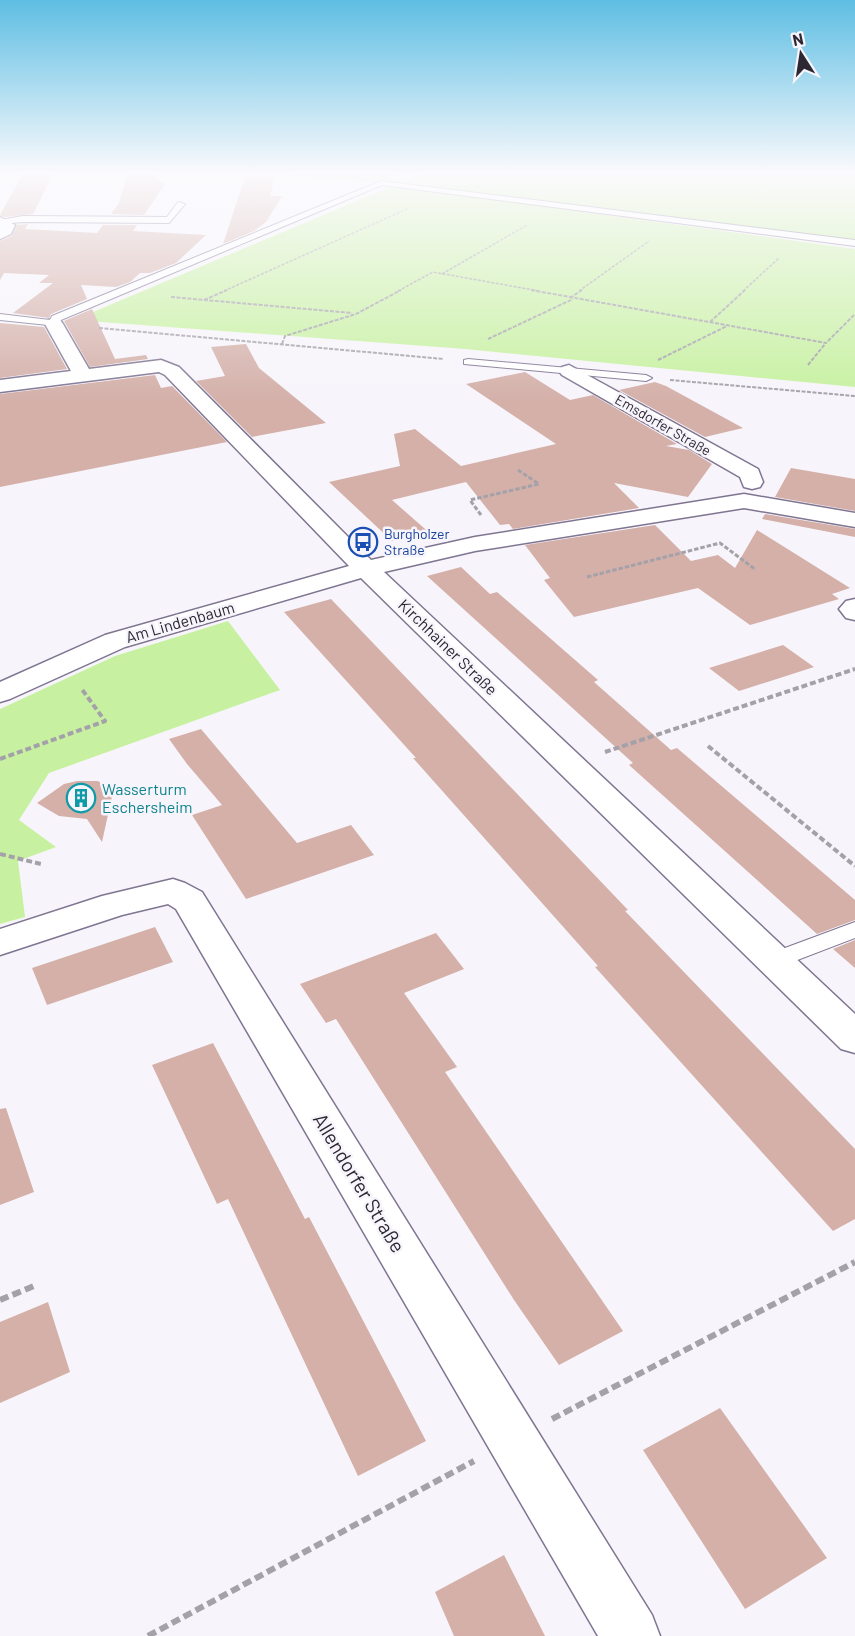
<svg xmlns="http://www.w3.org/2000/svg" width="855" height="1636" viewBox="0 0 855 1636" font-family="Barlow,sans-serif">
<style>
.green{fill:#c7f1a0}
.building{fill:#d4b0a9}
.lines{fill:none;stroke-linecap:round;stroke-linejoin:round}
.lane-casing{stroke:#7f7591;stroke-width:2}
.street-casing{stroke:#7f7591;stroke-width:3}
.path-far4{stroke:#a4a1a9;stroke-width:1.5;stroke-dasharray:3 1.5;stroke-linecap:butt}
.path-far3{stroke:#a4a1a9;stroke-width:2;stroke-dasharray:4 1.5;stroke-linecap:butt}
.path-far2{stroke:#a4a1a9;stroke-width:3;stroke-dasharray:4.5 2;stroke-linecap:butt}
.path-far1{stroke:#a4a1a9;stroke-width:4;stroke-dasharray:6 3;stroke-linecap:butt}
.path{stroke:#a4a1a9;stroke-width:6;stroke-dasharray:9 4.5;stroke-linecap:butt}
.lane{fill:#fff;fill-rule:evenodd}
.street{fill:#fff;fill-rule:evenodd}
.labels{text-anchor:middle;stroke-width:5;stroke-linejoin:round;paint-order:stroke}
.far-street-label{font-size:14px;fill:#2c2833;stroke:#f7f5fb}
.far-transit-label{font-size:14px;fill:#164399;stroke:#f7f5fb;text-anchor:start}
.street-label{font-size:16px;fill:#2c2833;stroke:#f7f5fb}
.culture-label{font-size:16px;fill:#0d838f;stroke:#f7f5fb;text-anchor:start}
.near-street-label{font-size:20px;fill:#2c2833;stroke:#f7f5fb}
</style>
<rect width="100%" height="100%" fill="#f7f5fb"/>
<path class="green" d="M251,172H400L379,183Z
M428,172H855V243L402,183Z
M392,186L855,249V387L465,349L74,320Z
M228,621L280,690L49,773L19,820L56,847L18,861L25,917L0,924V709L115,656Z"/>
<path class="building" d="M24,172H54L33,214L5,217L0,215Z
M128,172H157L156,178L165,184L144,215L111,214L119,203Z
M245,177H275L270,196H282L266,222L254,231L223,244Z
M28,224L25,229L97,233L103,225H137L133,231L206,235L176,263L150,273H140L130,282L116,287L81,285L87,299L51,314L49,318L13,313L53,283H39L49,275L4,273L0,280V241L12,236L17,225Z
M92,309L115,359L146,355L148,359L90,367L64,321Z
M0,323L44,327L67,369L0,378Z
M246,344L259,368L326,423L252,437L196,381L225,376L211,347Z
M525,372L570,400L593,395L677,444L666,446L689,450L712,464L688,497L614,483L639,508L513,529L509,524L500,525L466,482L392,500L432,535L392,541L329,482L400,466L394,434L415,429L461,466L556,444L466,384Z
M155,375L161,388L172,386L227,442L0,487V394Z
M655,382L666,386L743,428L705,437L619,390Z
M791,468L855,479V511L775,497Z
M765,514L855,529V537L762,519Z
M655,525L691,561L718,555L735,568L757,530L850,588L832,594L839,599L750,625L698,588L574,617L544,580L550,578L525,545Z
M461,567L490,594L497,592L598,680L594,682L671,750L677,748L855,900V920L817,934L629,765L633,763L427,576Z
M331,599L628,910L625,911L855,1149V1219L833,1231L595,967L598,966L413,758H416L284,612Z
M783,645L814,667L739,691L709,668Z
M201,729L297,843L351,825L374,855L246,899L192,815L222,805L187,764L169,739Z
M77,781H98L113,792L102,842L87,819L59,816L37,803L64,784Z
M155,927L173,962L47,1005L32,968Z
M436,933L464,969L404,993L457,1067L445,1072L623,1331L559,1365L514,1300L336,1019L326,1023L300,984Z
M855,940V968L833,949Z
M213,1043L305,1219L309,1217L426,1441L358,1476L228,1199L217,1204L152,1065Z
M6,1108L34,1192L0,1205V1109Z
M48,1302L70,1372L0,1403V1322Z
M720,1408L827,1558L745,1609L643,1450Z
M504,1555L545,1636H454L435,1592Z"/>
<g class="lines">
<g class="lane-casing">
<path id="lane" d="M381,181L855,240V246L382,185L61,320L58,326L0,320V314L50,320L52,316Z
M178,202L185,204L169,223L23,222L0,224V220L23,216L167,217Z
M468,359L646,375L652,378L646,381L464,364V360Z
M855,922V938L774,969L766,967L763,961L766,955Z"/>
</g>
<g class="street-casing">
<path id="street" d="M0,217L15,225L11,234L0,239Z
M54,319L60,320L63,324L89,369L161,360L179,367L371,560L475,537L744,494L855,513V527L744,508L475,551L384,572L855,1014V1053L841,1049L361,578L125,647L10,699L0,702V682L105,635L349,566L165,375L159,372L0,392V380L71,371L45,324L48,320Z
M569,365L758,469L763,482L760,487L752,489L744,487L740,477L562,375L559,371L562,367Z
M855,599V620L846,618L839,609L846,601Z
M173,879L185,883L202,892L652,1615L660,1636H598L176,909L168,904L122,915L0,955V929L102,896Z"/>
</g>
<path class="path-far4" d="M270,172L331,178
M442,274L527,225
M224,291L407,209
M398,291L433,272L539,291
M579,291L649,241
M743,291L779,258"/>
<path class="path-far3" d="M531,290L826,343L855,314
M171,297L352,313
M570,298L582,290
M204,300L227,290
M710,322L745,290
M99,328L444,359
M488,339L573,299
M282,344L285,336L356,314L401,290
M658,360L727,326
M808,365L825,344
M670,380L855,396"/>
<path class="path-far2" d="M481,515L470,500L539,484L518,470
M587,577L720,543L756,570"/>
<path class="path-far1" d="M708,746L855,866
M605,752L855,669
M0,759L105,721L81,688
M0,854L41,864"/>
<path class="path" d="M0,1300L34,1286
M552,1419L855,1262
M148,1636L474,1461"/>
<use href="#lane" class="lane"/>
<use href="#street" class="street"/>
</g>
<linearGradient id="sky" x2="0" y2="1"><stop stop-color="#5ebee3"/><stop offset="0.43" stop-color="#fbfafd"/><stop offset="1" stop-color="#fbfafd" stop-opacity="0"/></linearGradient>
<rect width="855" height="401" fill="url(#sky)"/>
<defs>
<g id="bus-ring" transform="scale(1.5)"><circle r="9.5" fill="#f7f5fb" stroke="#1a4fb4" stroke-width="1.5"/><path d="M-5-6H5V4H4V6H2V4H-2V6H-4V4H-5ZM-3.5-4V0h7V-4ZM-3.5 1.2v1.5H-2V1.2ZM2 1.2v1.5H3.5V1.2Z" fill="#1a4fb4"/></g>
<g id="building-ring" transform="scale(1.5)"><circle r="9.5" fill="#f7f5fb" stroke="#0f9aa8" stroke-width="1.5"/><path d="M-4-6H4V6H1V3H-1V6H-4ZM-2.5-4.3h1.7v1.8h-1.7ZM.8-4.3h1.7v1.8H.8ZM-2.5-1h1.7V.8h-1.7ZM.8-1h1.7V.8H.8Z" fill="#0f9aa8"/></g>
</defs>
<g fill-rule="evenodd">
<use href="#bus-ring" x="363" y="542"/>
<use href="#building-ring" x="81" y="798"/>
</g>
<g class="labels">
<g class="far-street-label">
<text transform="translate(663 425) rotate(30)" y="5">Emsdorfer Straße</text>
</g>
<g class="far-transit-label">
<text x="384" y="539">Burgholzer<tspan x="384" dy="16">Straße</tspan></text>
</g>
<g class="street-label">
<text transform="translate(180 622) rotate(-16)" y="6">Am Lindenbaum</text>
<text transform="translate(448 647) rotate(44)" y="6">Kirchhainer Straße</text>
</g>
<g class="culture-label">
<text x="102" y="795">Wasserturm<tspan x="102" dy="18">Eschersheim</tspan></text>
</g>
<g class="near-street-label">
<text transform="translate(359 1183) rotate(59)" y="7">Allendorfer Straße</text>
</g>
</g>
<g transform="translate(801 54) rotate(348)" stroke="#f7f5fb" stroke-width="4.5" paint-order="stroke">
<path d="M0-4.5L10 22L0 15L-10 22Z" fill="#2c2833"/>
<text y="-9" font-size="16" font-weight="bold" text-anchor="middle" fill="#2c2833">N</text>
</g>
</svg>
